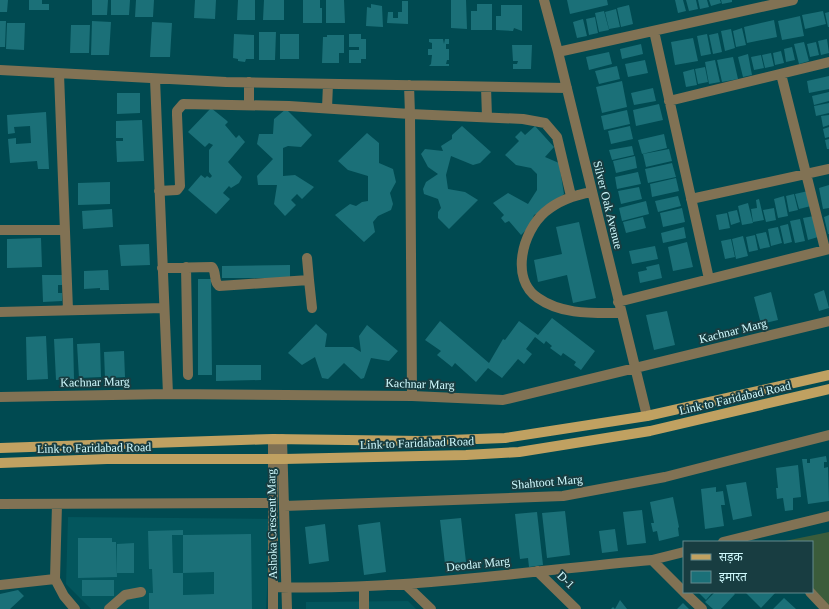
<svg xmlns="http://www.w3.org/2000/svg" width="829" height="609" viewBox="0 0 829 609" font-family="'Times New Roman','Noto Sans Devanagari',serif">
<style>
.built{fill:#03565d}
.green{fill:#3b5c3b}
.building{fill:#1b7078}
.lines{fill:none;stroke-linecap:round;stroke-linejoin:round}
.minor{stroke:#817254;stroke-width:10}
.major{stroke:#c0a161;stroke-width:10}
.labels{text-anchor:middle;stroke-width:4;stroke-linejoin:round;paint-order:stroke}
.street-label{font-size:12px;fill:#d1fbff;stroke:#183d41}
</style>
<rect width="100%" height="100%" fill="#004a51"/>
<path class="built" d="M68,517L271,519L266,609H91L66,584Z
M408,601L416,609H306V602Z"/>
<path class="green" d="M829,532V609L812,591V542H780Z"/>
<path class="building" d="M0,0H8L7,12H0Z
M29,0H42V4H49V10H29Z
M92,0H108L107,15H92Z
M111,0H130L129,15H111Z
M136,0H154L153,17H135Z
M195,0H216L215,19L194,18Z
M238,0H255V20H237Z
M264,0H284V20H263Z
M303,0H320V8H322V23H303Z
M326,0H344L345,23H326Z
M451,0H466L467,29L451,28Z
M567,0H607L608,5L570,14Z
M675,0H683L686,11L678,13Z
M686,0H696L698,9L689,11Z
M698,0H707L709,7L700,9Z
M709,0H720L721,3L711,6Z
M721,0H732V2L722,4Z
M402,1H408V24L387,23L388,12H393V18H398V12H402Z
M371,4L382,6L383,27L366,26L367,7L371,8Z
M477,4H492V30H471V11H477Z
M501,5H522V31L514,28L513,31L496,30V16H501Z
M629,5L633,24L621,27L617,8Z
M616,9L620,27L609,29L605,12Z
M604,11L609,30L599,32L595,13Z
M823,11L826,24L805,29L802,15Z
M829,12V27H828L825,13Z
M800,16L804,36L782,40L778,21Z
M595,17L598,33L589,35L586,19Z
M583,19L587,36L577,38L573,22Z
M774,20L777,37L747,43L744,27Z
M0,21H6L5,47H0Z
M92,21L111,22L109,55H91Z
M152,22L172,23L170,57H150Z
M7,23H25L24,50L6,49Z
M71,25H90L89,53H70Z
M742,28L746,45L736,47L733,31Z
M731,29L735,48L725,51L721,31Z
M259,32H276L275,60H259Z
M718,33L722,52L713,54L709,35Z
M234,34L254,35V59H246L245,62L238,61V59L233,58Z
M280,34H299V59H280Z
M349,34H361V39H366V59H361V63H349V50H359V47H349Z
M707,34L711,54L701,56L697,36Z
M327,35H344V53H339V63H322L323,37H327Z
M693,38L698,61L675,65L671,42Z
M429,39H443L444,44L445,39H449V44H446V49H449V60H447L446,64H449V66H429L431,64L432,55H428V49H432V43L429,42Z
M827,39L829,53L821,55L818,41Z
M804,42L809,61L799,64L794,44Z
M816,42L819,55L810,57L807,44Z
M641,44L643,54L622,59L620,49Z
M512,45H532L531,69H513V64H517L518,61H513Z
M792,47L795,60L786,62L784,49Z
M781,51L784,63L775,65L773,53Z
M609,52L612,64L589,70L586,57Z
M771,53L774,66L765,68L762,55Z
M748,54L752,75L743,77L738,57Z
M761,55L764,68L754,70L751,57Z
M733,57L738,79L722,82L717,60Z
M645,60L648,73L628,77L625,64Z
M715,60L720,82L709,84L705,62Z
M617,66L620,79L599,84L595,71Z
M705,67L708,82L698,84L695,69Z
M694,69L697,85L686,87L683,72Z
M829,76V89L809,93L807,81Z
M622,81L627,107L602,113L596,87Z
M653,88L656,101L634,105L631,93Z
M829,92V101L814,105L812,96Z
M117,93H140V113L117,114Z
M829,103V113L816,116L814,106Z
M659,104L663,120L636,126L633,110Z
M211,108L226,120L228,122L225,125L236,138L239,135L245,142L228,162L242,177L239,183L231,188L229,186L223,193L230,199L216,214L188,190L201,175L205,178L207,176L210,178L212,176L209,172V150L213,145L209,143L205,147L188,132Z
M286,109L312,135L301,147L288,146L283,148V176L295,175L314,187L302,199L297,194L291,200L296,205L285,216L274,204L277,185H258L257,176L273,159L257,144L259,134H273L274,119Z
M627,110L630,124L604,130L601,116Z
M46,112L49,169H38L37,161L10,163L8,139L16,138V144L31,143L30,126L14,127L15,133L8,134L7,115Z
M829,115V125L823,127L821,116Z
M142,120L144,161L117,162L116,141H123V138H116V121Z
M462,126L491,152L480,163L473,165L451,156L446,175L448,189L465,192L478,200L449,229L438,218V212L441,208L438,199L424,194L423,189L426,182L438,174L428,167L421,154L425,149L443,151L441,146L452,139V135Z
M535,126L554,147L545,157L559,163L564,194L551,206L534,215L530,226L521,235L509,221L505,223L501,218L504,215L493,203L508,193L528,204L537,190V174L531,168L516,165L505,155L519,141L515,137L521,131L525,135Z
M630,126L633,139L611,144L608,131Z
M829,127V137L825,138L823,129Z
M367,133L379,143V163L393,169L396,182L390,193L393,204L391,210L378,216L373,222L375,232L364,242L335,215L350,204L356,206L362,202L368,201V176L348,170L338,161Z
M664,134L667,148L642,154L638,140Z
M829,139V149H827L825,140Z
M632,146L634,155L612,160L609,150Z
M669,149L672,161L646,167L643,154Z
M635,156L637,168L616,173L613,161Z
M672,163L676,177L648,183L645,169Z
M638,172L641,184L617,189L615,177Z
M676,178L679,191L652,197L650,184Z
M110,182V204L78,205V183Z
M829,185V208L823,209L819,188Z
M639,187L642,199L621,204L618,191Z
M808,191L811,206L799,209L795,194Z
M794,194L798,210L789,212L786,196Z
M678,196L681,206L658,212L655,201Z
M784,196L788,216L778,218L774,199Z
M759,199L764,220L753,222L751,209L757,208L756,200Z
M646,201L649,214L622,221L619,208Z
M748,203L753,223L742,225L738,206Z
M682,208L685,222L663,227L660,213Z
M774,208L776,220L766,222L763,210Z
M112,209L113,227L83,229L82,211Z
M737,210L740,222L731,225L728,212Z
M727,213L730,228L719,230L716,215Z
M829,215V234H828L824,217Z
M814,216L818,237L808,240L803,218Z
M643,217L646,228L626,233L623,222Z
M800,219L805,241L795,243L790,221Z
M579,222L596,298L573,303L567,275L538,282L534,260L562,254L556,227Z
M788,224L792,242L784,244L780,226Z
M684,227L686,238L663,243L661,233Z
M778,227L782,243L771,246L768,229Z
M766,232L770,247L760,249L756,234Z
M755,235L758,250L749,252L746,237Z
M743,236L748,256L736,259L732,239Z
M41,238L42,267L7,268V239Z
M731,239L735,257L725,259L721,241Z
M687,242L693,267L673,271L668,247Z
M149,244L150,265L121,266L119,245Z
M655,246L658,259L632,264L629,251Z
M659,264L662,278L640,283L638,272L647,270L646,267Z
M290,265V278H222V266Z
M108,270L109,290H100V288L84,289V271Z
M42,275H62V285H58V293H62V301L43,302Z
M198,279H211L212,375H198Z
M824,290L829,308L819,311L814,294Z
M771,292L778,320L761,324L754,297Z
M667,311L675,345L654,350L646,315Z
M552,318L595,351L581,370L574,365L576,362L563,353L561,356L550,348L552,346L546,341L544,344L535,337L526,349L532,354L524,364L518,359L502,378L488,368L476,382L455,363L452,367L437,355L441,351L425,340L440,321L489,363L503,339L505,340L519,321L538,335Z
M316,324L327,334L325,347H353L361,352L359,336L367,325L398,351L389,361L371,358L364,378L361,379L344,363L328,379L322,378L315,357L302,365L288,353Z
M46,336L48,379L27,380L26,337Z
M73,338L74,379L56,380L54,339Z
M100,343L101,377L79,378L77,344Z
M124,351L125,377L105,378L104,352Z
M216,365H261V380L216,381Z
M826,456L827,462H824V468L828,467L829,501L808,504L802,459H807V463H810V459Z
M798,465L801,497L793,498V510L785,511L783,498L777,499L776,488H778L776,468Z
M746,482L752,516L733,520L726,485Z
M716,487V492L723,491L725,505H721L724,526L705,529L701,489Z
M673,497L679,527L678,528L679,536L659,541L657,531L653,532L651,523H654L650,502Z
M642,510L646,543L627,545L623,512Z
M565,511L570,555L547,558L542,513Z
M537,512L543,565L529,567L528,558L520,559L515,514Z
M461,518L466,562L445,564L440,520Z
M380,522L386,572L364,575L358,525Z
M325,524L329,561L309,564L305,527Z
M615,529L618,551L602,553L599,531Z
M183,530V535H172L173,573H183V595L214,594V572L183,573V535L251,534L252,609H149V593H153L152,569H149L148,531Z
M78,538H112V542H116L117,577L78,578Z
M134,543V573H117V544Z
M82,580H114V596H82Z
M18,590L24,596L10,609H0V594Z
M698,592H713L706,600Z
M715,592H733L735,594L721,609H713L705,602Z
M745,592H776L761,608Z
M784,598L796,609H773Z
M620,600L627,609H611L613,607L615,609Z
M683,603L689,609H677Z"/>
<g class="lines">
<path class="minor" d="M544,0L558,52L647,416
M654,31L709,279
M558,52L793,0
M0,70L226,82L567,88
M59,74L68,310
M781,74L825,249
M155,79L168,394
M249,82V105
M409,85L410,114L523,119L545,123L557,137L571,196
M486,87L487,117
M669,101L829,62
M327,108L328,84
M159,191L177,190L180,186L177,115V111L183,104L289,106L410,114L412,396
M592,192C574,195 559,200 545,212C522,232 510,279 538,298C562,315 593,313 621,313
M691,199L829,169
M0,230H64
M307,258L309,280
M186,267L188,375
M162,268L212,267C217,273 213,281 219,286L309,280L312,308
M618,302L829,249
M0,312L164,308
M0,397L168,394L412,396L503,400L829,321
M273,439V609
M282,439L287,609
M0,504L273,503
M57,504L55,579L64,596L75,609
M284,506L563,496L665,477L829,435
M723,542L829,516
M652,560L684,592
M537,571L576,609
M0,585L55,579
M406,585L431,609
M273,587C400,591 526,571 652,560L684,552
M364,587V609
M684,592L702,609
M810,592L826,609
M109,609L125,595L141,592"/>
<path class="major" d="M0,448L273,439L421,441L505,438L647,416L829,375
M0,463L107,459H284L466,455L519,452L650,431L829,389"/>
</g>
<g class="labels">
<g class="street-label">
<text transform="translate(608 205) rotate(76)" y="4">Silver Oak Avenue</text>
<text transform="translate(733 331) rotate(-14)" y="4">Kachnar Marg</text>
<text transform="translate(95 382) rotate(-1)" y="4">Kachnar Marg</text>
<text transform="translate(420 384) rotate(2)" y="4">Kachnar Marg</text>
<text transform="translate(735 398) rotate(-13)" y="4">Link to Faridabad Road</text>
<text transform="translate(417 443) rotate(-2)" y="4">Link to Faridabad Road</text>
<text transform="translate(94 448) rotate(-1)" y="4">Link to Faridabad Road</text>
<text transform="translate(547 482) rotate(-5)" y="4">Shahtoot Marg</text>
<text transform="translate(272 524) rotate(-91)" y="4">Ashoka Crescent Marg</text>
<text transform="translate(478 564) rotate(-6)" y="4">Deodar Marg</text>
<text transform="translate(566 580) rotate(44)" y="4">D-1</text>
</g>
</g>
<rect x="683" y="541" width="130" height="52" fill="#183d41" stroke="#62898d"/>
<rect x="691" y="554" width="20" height="6" fill="#c0a161" stroke="#62898d"/>
<text x="719" y="561" font-size="12" fill="#d1fbff">सड़क</text>
<rect x="691" y="571" width="20" height="12" fill="#1b7078" stroke="#62898d"/>
<text x="719" y="581" font-size="12" fill="#d1fbff">इमारत</text>
</svg>
